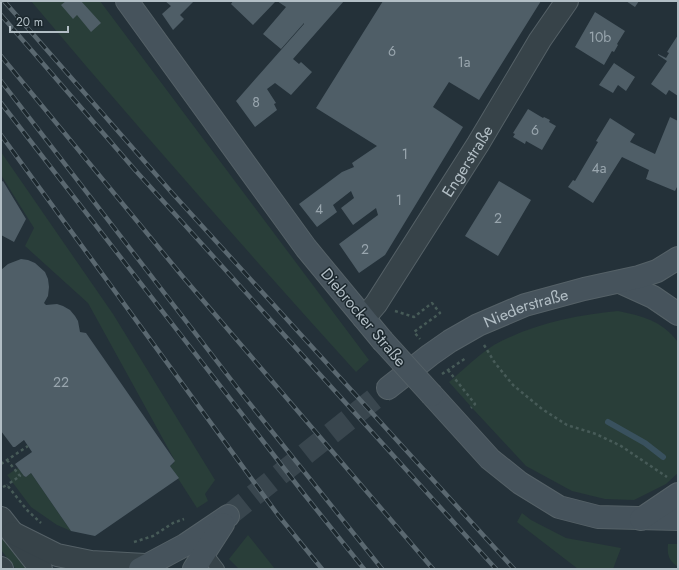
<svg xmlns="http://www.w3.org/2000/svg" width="679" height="570" viewBox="0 0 679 570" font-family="Jost,sans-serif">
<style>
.green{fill:#293e39}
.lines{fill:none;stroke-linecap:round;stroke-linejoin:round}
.stream{stroke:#39515e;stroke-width:6}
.building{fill:#4f5e67}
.secondary-tunnel{stroke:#39464e;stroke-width:22;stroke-dasharray:22 11;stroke-linecap:butt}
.service-casing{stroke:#556167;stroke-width:14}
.tertiary-casing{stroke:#556167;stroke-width:24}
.secondary-casing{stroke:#556167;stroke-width:24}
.path{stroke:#475b58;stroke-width:2.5;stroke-dasharray:3 3;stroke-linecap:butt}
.service{stroke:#374349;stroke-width:12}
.tertiary{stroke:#374349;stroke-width:22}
.secondary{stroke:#46535c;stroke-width:22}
.rail-casing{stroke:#5a6870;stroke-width:4.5}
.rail{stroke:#1c282e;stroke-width:3;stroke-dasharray:9;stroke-linecap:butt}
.secondary-bridge-casing{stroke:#556167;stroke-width:24;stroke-linecap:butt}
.secondary-bridge{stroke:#46535c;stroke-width:22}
.labels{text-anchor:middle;stroke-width:3;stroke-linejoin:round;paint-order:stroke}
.number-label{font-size:14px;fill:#99a6ae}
.street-label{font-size:16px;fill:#b2bec5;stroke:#1c282e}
</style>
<rect width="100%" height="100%" fill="#243139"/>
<path class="green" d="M31,1H100L369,360L356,372C246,250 137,127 31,1Z
M1,152L113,314L215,480L205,494L208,501L197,508L170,466L174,463V459L88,303L25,246L34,228L1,175Z
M618,311C643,316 662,321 678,342V473L666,484L634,500L605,499L572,491L526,466L474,410L449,382C463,370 478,355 494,345C532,324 576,315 618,311Z
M18,468L25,477L31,473L71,531L57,525L31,507L7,475Z
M522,513L531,520L566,538L621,548L613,569H578L517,522Z
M1,533L29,569H16L1,550Z
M248,535L275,569H239L229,559Z
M668,544H678V567C669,560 667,556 668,544Z"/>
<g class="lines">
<path class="stream" d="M608,422L645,443L663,457"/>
</g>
<path class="building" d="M66,1H81L101,23L91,32L77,15L73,19L61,5Z
M165,1H194L180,15L184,19L173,30L162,14L171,6Z
M233,1H274L275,2L253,25L231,4Z
M277,1H344L293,59L299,64L301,62L312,72L291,95L275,83L267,89L276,103L274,104L277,110L255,127L236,101L304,24V23L281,49L263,34L286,7Z
M383,1H541L479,100L449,82L433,107L463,127L385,255L359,273L339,244L378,215L376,208L353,225L341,208L354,198L351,191L333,205L337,212L317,227L299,204L342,172L354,167L352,163L377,146L316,108Z
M626,1H639L635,7Z
M595,12L625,31L617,44L618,45L614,52L612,51L604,65L575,47Z
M678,35V96L669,90L666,95L651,84L667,61L658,55V54L666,58L669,53L667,52Z
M614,63L635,77L626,91L618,85L613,93L599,85Z
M528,109L543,118L544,117L550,120L549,122L556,126L542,150L526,141L525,144L513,137L515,134L513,133Z
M670,117L678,121V185L675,191L646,179L649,170L622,157L593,203L568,187L573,180L575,181L598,142L596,141L610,118L635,134L630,142L655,154Z
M3,181L26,219L14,242L1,235V182Z
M499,181L531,200L498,256L465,236Z
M21,259L28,260L35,263L45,272L48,279L49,287L48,296L44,303L46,305L57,304L63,306L70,310L75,316L78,321L80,332L86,333L175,461L170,466L179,478L95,536L71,531L31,473L26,477L24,476L15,464L32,452L24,440L15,447H13L1,431V270L8,264Z"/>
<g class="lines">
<path class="secondary-tunnel" d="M228,516L388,388"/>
<g class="service-casing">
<path id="service" d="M205,552L218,569"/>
</g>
<g class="tertiary-casing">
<g id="tertiary">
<path id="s1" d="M364,318L376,304L478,144L540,40L567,1"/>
<path d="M1,518L41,569"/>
<path d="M13,533L57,555L91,562L145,565"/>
<path d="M1,568L2,569"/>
</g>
</g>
<g class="secondary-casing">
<g id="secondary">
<path d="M127,1L306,248L382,340"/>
<path d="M620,282L653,297L678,314"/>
<path id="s2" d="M388,388L430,355L450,341L478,325L525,305L584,289L639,277L657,271L678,258"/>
<path d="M432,395L490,459L520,483L559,507L598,517L678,519"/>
<path d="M641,519L678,494"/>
<path d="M140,569L185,545L228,516"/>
<path d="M194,569L223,524"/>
</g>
</g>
<path class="path" d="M395,311L414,317L432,303L440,313L414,332L420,339
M484,345L495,363L513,385L542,409L567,425L596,434L621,446L667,477
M448,370L475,404L471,408
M442,374L466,358
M7,460L20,476L7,485
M1,464L28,446
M3,487L7,485L27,510L41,523
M134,542L153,536L173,523L184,519"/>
<use href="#service" class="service"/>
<use href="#tertiary" class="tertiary"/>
<use href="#secondary" class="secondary"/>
<g class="rail-casing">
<path id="rail" d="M4,1L173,194L514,569
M1,15L135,170L496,569
M1,56L183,277L433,569
M1,81L239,390L382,569
M1,103L304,494L364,569
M1,135L278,515L322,569"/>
</g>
<use href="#rail" class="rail"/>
<g class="secondary-bridge-casing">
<path id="secondary-bridge" d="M382,340L432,395"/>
</g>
<use href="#secondary-bridge" class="secondary-bridge"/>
</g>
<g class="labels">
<g class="number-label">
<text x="600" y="42">10b</text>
<text x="392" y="56">6</text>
<text x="464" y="67">1a</text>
<text x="256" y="107">8</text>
<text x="535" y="135">6</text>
<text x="405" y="159">1</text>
<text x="599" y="173">4a</text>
<text x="399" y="205">1</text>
<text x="319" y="214">4</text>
<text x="498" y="223">2</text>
<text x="365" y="254">2</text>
<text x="61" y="387">22</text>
</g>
<g class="street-label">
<text dy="6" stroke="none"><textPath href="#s1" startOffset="188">Engerstraße</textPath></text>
<text dy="6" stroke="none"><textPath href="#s2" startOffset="161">Niederstraße</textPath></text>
<text transform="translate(364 317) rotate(50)" y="6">Diebrocker Straße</text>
</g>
</g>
<rect width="679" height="570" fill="none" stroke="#b2bec5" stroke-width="4"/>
<path d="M10 26v6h58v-6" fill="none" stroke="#b2bec5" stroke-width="2"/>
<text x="16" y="26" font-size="12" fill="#b2bec5" stroke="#1c282e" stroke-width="3" paint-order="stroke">20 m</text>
</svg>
